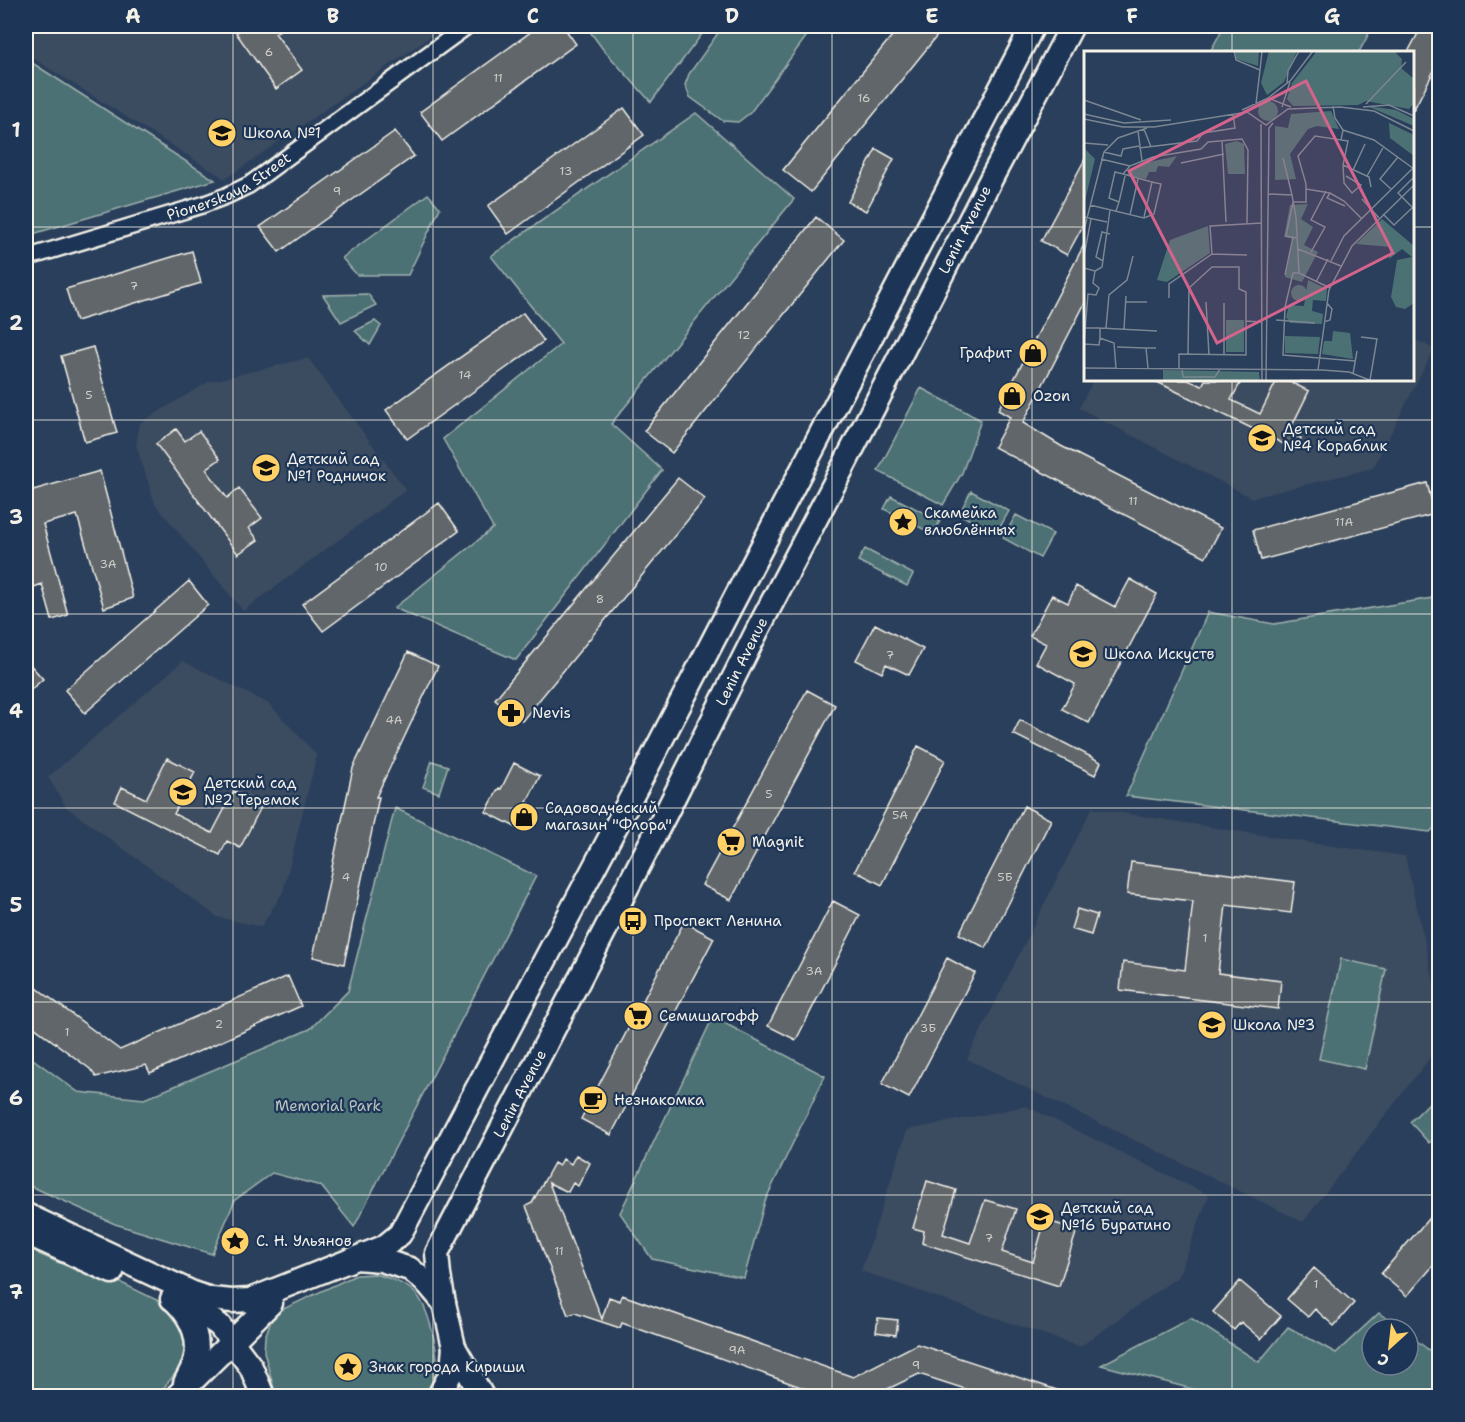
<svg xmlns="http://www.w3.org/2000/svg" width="1465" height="1422" viewBox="0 0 1465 1422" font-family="'Shantell Sans',sans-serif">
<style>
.built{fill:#3a4b60}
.green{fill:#4c7174;stroke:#a0b1ae;stroke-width:1.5}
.building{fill:#60666b;stroke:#f4f1e8;stroke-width:1.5}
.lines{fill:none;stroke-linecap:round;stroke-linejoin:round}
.minor-casing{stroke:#f4f1e8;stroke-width:20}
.secondary-casing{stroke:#f4f1e8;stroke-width:27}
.minor{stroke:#1d3557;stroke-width:15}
.secondary{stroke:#1d3557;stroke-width:22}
.grid{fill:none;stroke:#f4f1e8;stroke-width:1.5;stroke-opacity:0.55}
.labels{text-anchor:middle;stroke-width:4.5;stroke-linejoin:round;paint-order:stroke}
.number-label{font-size:12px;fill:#cfcec9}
.poi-label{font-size:15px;fill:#f4f1e8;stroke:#1d3557;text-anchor:start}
.street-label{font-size:15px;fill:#f4f1e8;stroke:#1d3557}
.park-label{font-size:15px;fill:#b9c4bf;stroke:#1d3557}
.inset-road{fill:none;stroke:#7b8693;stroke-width:1.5}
.view{fill:#d4648c;fill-opacity:0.15;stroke:#d4648c;stroke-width:3}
.inset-edge{fill:none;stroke:#f4f1e8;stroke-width:3}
.neatline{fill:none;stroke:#f4f1e8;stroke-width:2}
.grid-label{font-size:20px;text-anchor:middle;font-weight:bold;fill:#f4f1e8}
</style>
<rect width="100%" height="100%" fill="#2a3f5b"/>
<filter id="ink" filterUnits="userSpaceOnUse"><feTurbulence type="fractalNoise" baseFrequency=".0167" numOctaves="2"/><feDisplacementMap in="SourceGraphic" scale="12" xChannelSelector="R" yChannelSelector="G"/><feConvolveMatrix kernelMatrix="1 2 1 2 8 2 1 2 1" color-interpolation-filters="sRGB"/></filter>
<g filter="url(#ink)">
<path class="built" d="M26,26H446L225,179L26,54Z
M1413,338L1434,349L1373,468L1252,498L1079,408L1093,380H1412Z
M308,358L406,490L243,611L155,504L136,445L140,423L208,382Z
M183,661L269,704L317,755L283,892L261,927L217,917L66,807L48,777Z
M1092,808L1312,843L1405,856L1439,1004V1046L1303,1222L967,1059Z
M1026,1106L1209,1195L1179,1276L1080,1347L861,1271L907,1130Z"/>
<path class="green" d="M586,26H708L651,102L602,48Z
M723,26H814L750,113L738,122L723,121L690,97L685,85L689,74Z
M1224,26H1373L1359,52H1210Z
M26,59L215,180L26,236Z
M696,113L794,199L611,424L662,470L516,660L394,608L493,528L443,439L561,344L491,256Z
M428,194L440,208L408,275H357L342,258Z
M368,294L376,305L341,322L323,295Z
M375,321L381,326L370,345L355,331Z
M921,388L981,420L962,473L943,505L878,471Z
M971,491L1009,511L996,534L959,514Z
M891,496L940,521L933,534L884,509Z
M1016,515L1053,534L1040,558L1003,538Z
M865,549L913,574L907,586L858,561Z
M1439,597L1440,822L1430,832L1126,796L1208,612L1274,624Z
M432,761L448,766L439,793L423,787Z
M395,808L536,876L354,1227L321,1186L272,1173L235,1200L212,1254L115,1224L26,1184V1054L78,1092L144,1099L310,1029L348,991Z
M1341,959L1386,969L1365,1069L1319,1059Z
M713,1017L825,1076L765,1201L744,1278L652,1259L620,1213Z
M1439,1093V1134L1429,1143L1410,1122Z
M26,1241L39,1254L78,1271L101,1273L167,1305L176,1317L183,1334L185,1349L179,1369L157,1396H26Z
M375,1274C389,1278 402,1282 413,1291C429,1304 440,1355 436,1374C434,1384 428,1391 421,1396H280L274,1389L264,1352L265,1337L271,1321L281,1310L356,1275Z
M1379,1313L1401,1329H1372V1365H1408V1334L1439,1358V1396H1219L1101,1365L1191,1318L1259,1362L1288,1327L1336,1353Z"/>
<path class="building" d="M246,26H286L275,33L302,70L276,89L236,33Z
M539,26H563L576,44L442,141L420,112Z
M900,26H945L811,192L783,170Z
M1422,26H1440V59L1413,111V52H1408Z
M624,108L644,135L508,234L488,206Z
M395,131L414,156L279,252L260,227Z
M876,149L894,159L866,211L848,202Z
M1086,157V220L1067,255L1041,241Z
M816,217L844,240L672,453L644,431Z
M1086,241V301L1023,423L1061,446L1221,528L1206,557L994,447L1010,417L998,410Z
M192,251L201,283L76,321L66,289Z
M523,313L544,341L407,439L386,410Z
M93,347L117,433L85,442L61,356Z
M1153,380H1188L1202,386L1205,380H1242L1231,400L1260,414L1277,380H1286L1309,391L1289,432L1301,438L1296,450Z
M176,429L185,441L199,431L220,459L206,469L227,498L239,488L262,518L249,528L258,540L238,554L156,444Z
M100,471L133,598L104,608L77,515L43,524L68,615L52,620L42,584L26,590V492Z
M678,478L705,499L522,721L495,699Z
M1427,483L1435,514L1261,560L1253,530Z
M439,503L459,531L323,631L302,604Z
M1130,579L1157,594L1089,723L1062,709L1075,684L1036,663L1046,644L1030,636L1052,595L1068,603L1076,586L1115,607Z
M189,581L208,605L85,713L65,690Z
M875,624L923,649L909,675L886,664L882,673L856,660Z
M408,652L438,666L376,797H379L344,964L313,957L353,768Z
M26,660L43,679L26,694Z
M807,690L835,705L731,900L702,885Z
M1020,720L1101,762L1095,775L1013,734Z
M918,746L945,760L882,885L855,871Z
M167,758L195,772L174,814L212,833L234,791L262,805L240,848L227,841L220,855L115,802L122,787L146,799Z
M514,763L540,776L527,802L535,807L523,831L486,812L499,788L501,789Z
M1024,806L1051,820L986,948L959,934Z
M1131,862L1295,882L1291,913L1226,905L1218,973L1281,981L1278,1009L1120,990L1123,962L1185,970L1193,901L1127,894Z
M833,901L860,915L796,1040L768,1026Z
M1077,909L1097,915L1091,935L1071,929Z
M684,922L714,938L611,1135L581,1119Z
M947,958L975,973L909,1098L882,1084Z
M288,976L301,1006L150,1073L146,1065L96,1077L90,1069L26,1021V980L120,1050Z
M576,1155L590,1163L578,1186L573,1183L568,1192L549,1183L602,1319L609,1297L620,1301L622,1295L853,1377L917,1344L1069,1394L1068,1396H987L919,1374L873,1396H826L622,1323L620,1328L575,1313L568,1315L526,1206L532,1203L554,1163L559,1166L563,1159L571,1164Z
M927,1181L956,1190L943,1234L970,1243L985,1200L1016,1209L1002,1252L1033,1262L1045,1220L1077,1230L1059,1286L922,1243L924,1231L913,1228Z
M1440,1205V1258L1407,1296L1381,1274Z
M1314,1268L1354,1303L1334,1326L1315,1309L1308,1317L1287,1299Z
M1240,1281L1281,1316L1261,1339L1241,1322L1234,1330L1213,1312Z
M878,1318L898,1320L896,1335L876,1332Z"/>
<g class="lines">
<g class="minor-casing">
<g id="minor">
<path id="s1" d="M26,258L202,205L226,196L249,185L467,26"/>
</g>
</g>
<g class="secondary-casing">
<g id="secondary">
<path d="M26,1215L195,1294L211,1299L232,1301L250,1300L356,1258L381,1260L410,1269L428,1284L444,1303L454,1347L452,1371L439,1396"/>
<path d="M26,1233L112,1272"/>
<path d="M356,1258L384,1247L400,1234L642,777L1033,26"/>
<path d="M172,1299L198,1311L219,1325L251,1367L263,1396"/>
<path d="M176,1302C193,1319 202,1342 194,1365C191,1371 188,1377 185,1383"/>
<path id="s2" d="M444,1303L439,1275L437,1253L666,813L757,631L842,469L992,177L1072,26"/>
<path d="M454,1347L482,1396"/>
<path d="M177,1396L271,1303"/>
</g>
</g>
<use href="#minor" class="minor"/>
<use href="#secondary" class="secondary"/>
</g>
</g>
<path class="grid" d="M233,26V1396M433,26V1396M633,26V1396M832,26V1396M1032,26V1396M1232,26V52M26,227H1086M1412,227H1440M1232,380V1396M26,420H1440M26,614H1440M26,808H1440M26,1002H1440M26,1195H1440"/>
<defs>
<g id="school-disc" transform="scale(1.5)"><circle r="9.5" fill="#ffd166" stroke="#1d3557"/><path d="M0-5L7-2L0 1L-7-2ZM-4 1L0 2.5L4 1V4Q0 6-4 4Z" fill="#111"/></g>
<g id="shop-disc" transform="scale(1.5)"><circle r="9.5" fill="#ffd166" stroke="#1d3557"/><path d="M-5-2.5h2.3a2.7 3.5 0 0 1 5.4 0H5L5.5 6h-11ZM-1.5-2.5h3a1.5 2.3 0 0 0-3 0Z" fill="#111"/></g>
<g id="sight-disc" transform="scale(1.5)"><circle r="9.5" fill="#ffd166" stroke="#1d3557"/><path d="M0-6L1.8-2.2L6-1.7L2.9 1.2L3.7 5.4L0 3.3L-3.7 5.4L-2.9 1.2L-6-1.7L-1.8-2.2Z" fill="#111"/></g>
<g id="pharmacy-disc" transform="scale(1.5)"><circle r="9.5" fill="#ffd166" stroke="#1d3557"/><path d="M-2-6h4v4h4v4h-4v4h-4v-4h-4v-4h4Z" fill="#111"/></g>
<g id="supermarket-disc" transform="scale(1.5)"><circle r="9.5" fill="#ffd166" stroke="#1d3557"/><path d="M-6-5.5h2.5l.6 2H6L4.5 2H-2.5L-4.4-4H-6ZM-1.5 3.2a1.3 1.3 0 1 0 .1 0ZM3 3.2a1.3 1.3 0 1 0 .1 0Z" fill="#111"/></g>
<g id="bus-disc" transform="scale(1.5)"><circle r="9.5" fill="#ffd166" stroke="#1d3557"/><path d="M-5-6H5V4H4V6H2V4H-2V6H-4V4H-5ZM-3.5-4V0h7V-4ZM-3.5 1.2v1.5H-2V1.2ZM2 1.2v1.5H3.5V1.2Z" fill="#111"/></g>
<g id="cafe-disc" transform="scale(1.5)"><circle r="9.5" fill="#ffd166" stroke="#1d3557"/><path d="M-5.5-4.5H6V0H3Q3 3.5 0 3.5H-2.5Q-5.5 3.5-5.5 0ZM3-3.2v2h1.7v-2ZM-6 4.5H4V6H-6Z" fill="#111"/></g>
</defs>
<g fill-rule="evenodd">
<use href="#school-disc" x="222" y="133"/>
<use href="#shop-disc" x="1033" y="353"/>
<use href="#shop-disc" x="1012" y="396"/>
<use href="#school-disc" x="1262" y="438"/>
<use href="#school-disc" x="266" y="468"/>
<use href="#sight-disc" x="903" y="522"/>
<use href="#school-disc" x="1083" y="654"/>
<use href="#pharmacy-disc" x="511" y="713"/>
<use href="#school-disc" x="183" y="792"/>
<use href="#shop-disc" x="524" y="817"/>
<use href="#supermarket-disc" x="731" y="842"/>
<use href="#bus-disc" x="633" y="921"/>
<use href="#supermarket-disc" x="638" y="1016"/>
<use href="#school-disc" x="1212" y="1025"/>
<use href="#cafe-disc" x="593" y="1100"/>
<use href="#school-disc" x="1040" y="1217"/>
<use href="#sight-disc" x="235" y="1241"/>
<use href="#sight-disc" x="348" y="1367"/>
</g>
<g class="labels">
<g class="number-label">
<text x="269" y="56">6</text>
<text x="498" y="82">11</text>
<text x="864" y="102">16</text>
<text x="566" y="175">13</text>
<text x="337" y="195">9</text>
<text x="134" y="290">7</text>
<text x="744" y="339">12</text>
<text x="465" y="379">14</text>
<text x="89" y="399">5</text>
<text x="1133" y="505">11</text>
<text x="1344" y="526">11А</text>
<text x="108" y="568">3А</text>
<text x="381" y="571">10</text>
<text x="600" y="603">8</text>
<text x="890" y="659">7</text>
<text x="394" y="724">4А</text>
<text x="769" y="798">5</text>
<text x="900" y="819">5А</text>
<text x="346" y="881">4</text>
<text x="1005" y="881">5Б</text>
<text x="1205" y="942">1</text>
<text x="814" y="975">3А</text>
<text x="219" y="1028">2</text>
<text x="928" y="1032">3Б</text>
<text x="67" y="1036">1</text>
<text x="989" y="1242">7</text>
<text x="559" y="1255">11</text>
<text x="1316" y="1288">1</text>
<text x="737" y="1354">9А</text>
<text x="916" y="1369">9</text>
</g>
<g class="poi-label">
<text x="243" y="138">Школа №1</text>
<text x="1012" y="358" text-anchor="end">Графит</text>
<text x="1033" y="401">Ozon</text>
<text x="1283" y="434">Детский сад<tspan x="1283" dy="17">№4 Кораблик</tspan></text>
<text x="287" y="464">Детский сад<tspan x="287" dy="17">№1 Родничок</tspan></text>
<text x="924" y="518">Скамейка<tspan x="924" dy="17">влюблённых</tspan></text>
<text x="1104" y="659">Школа Искуств</text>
<text x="532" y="718">Nevis</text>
<text x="204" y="788">Детский сад<tspan x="204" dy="17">№2 Теремок</tspan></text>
<text x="545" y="813">Садоводческий<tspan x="545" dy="17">магазин "Флора"</tspan></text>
<text x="752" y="847">Magnit</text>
<text x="654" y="926">Проспект Ленина</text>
<text x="659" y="1021">Семишагофф</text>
<text x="1233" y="1030">Школа №3</text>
<text x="614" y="1105">Незнакомка</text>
<text x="1061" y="1213">Детский сад<tspan x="1061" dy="17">№16 Буратино</tspan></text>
<text x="256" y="1246">С. Н. Ульянов</text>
<text x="369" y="1372">Знак города Кириши</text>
</g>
<g class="street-label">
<text dy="5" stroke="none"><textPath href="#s1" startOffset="216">Pionerskaya Street</textPath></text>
<text dy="5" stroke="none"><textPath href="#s2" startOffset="1202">Lenin Avenue</textPath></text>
<text dy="5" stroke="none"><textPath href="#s2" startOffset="716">Lenin Avenue</textPath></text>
<text dy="5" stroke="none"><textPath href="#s2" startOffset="230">Lenin Avenue</textPath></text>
</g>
<g class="park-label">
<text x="328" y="1111">Memorial Park</text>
</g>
</g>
<g transform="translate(1084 51)">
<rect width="330" height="330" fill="#2a3f5b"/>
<path d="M151,0H175L174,15L152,8ZM185,0H213L200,31L183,44L177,32ZM233,0H310L318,8L317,17L330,28V52L325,58L282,50L274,54L209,55L203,48L208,32ZM174 60a10 10 0 1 1 20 0a10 10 0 1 1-20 0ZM283,55L312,59L330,68V75ZM247,60L255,78L233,75L224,78L206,103L212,128L191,129V75L204,77L207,63ZM305,72L330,84V105L306,87ZM153,90L160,93L161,123H144L141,93ZM0,97L11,108L0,154ZM93,105L85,116L74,115L72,121H65L62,128L42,124L56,113ZM224,153L217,168L229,176L220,194L234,201L218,231L201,226L209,188L200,186L206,154ZM298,168L330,195V252L321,258L312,256L307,246L313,209L328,206L318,198L305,208L307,196L272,193ZM124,175L126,202L83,231L73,229L86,189ZM224,229L243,238L242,250L229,249L228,260L239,263L238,273L206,272L202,266L205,254L220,255ZM207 242a8 8 0 1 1 16 0a8 8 0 1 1-16 0ZM142,269H160V301H142ZM249,280L266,282L269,308L238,303L240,290H248ZM201,285L236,286L234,303L201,302ZM79,319L175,321L176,330H79Z" fill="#4c7174"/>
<path class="inset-road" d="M150,0L152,9L176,19L172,53M176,19L178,0M203,32L204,20L215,0M184,47L207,29L229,0M0,49L57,69M282,53L322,11M249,55L251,67L259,79L290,89L330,118M198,56L206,31M279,56L305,54L330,65M158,59L184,47L207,56M0,63L40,72L87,69M0,68L39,76H70L163,61L182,74L204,58L256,56L290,60L330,80M177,73L178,330M60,78L67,96M54,80L58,110M138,89L142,171M257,89L264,90L259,114L285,126L287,136M0,92L24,94M55,97L113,90L119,82L151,77L149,63M20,101L37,105L39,98L55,95M199,107L208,144M17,108L46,115L69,106L117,98L124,91L158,88L164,99L163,172M97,112L140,103M259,114L260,132L268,142L277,134L262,125M269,119L281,93M39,123L68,131L60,166M283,125L300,95M330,126L314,142L330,158M222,138L246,142L260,150L277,167M307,138L296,128L314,106M246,142L243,147L261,155M184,143L208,144L212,166L215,222H209L201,256L199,304L272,310M278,148L295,167M35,151L41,125M6,154L60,167L70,163L77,133L68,131M32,160L35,151L25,147L31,121L39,123L46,115M299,163L310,174L328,157M46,164L54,128M0,166L23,171M0,179L20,101L34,87L63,77M213,187L202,185L209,151H222V133L214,105L231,85L257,89L259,79M214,198L257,215M227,201L241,176L227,169L242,140M163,204L128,203L126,175L178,172M0,205L7,168M19,210L12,206L18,181L26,183M247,210L260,185L329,117M0,217L11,220L9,232L15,237L12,244L4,243L0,292M11,220L18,216L26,159M215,222L246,237M201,224L209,186M232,231L244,208M85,247V233L128,203M42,251H63M122,251L125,304M192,269L231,272M240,271L246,269L248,258L243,252M0,277H16V287M16,277L73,280M22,277L25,244L43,229L49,205M40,278L42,245M277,286L293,288L286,329M0,293L15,294L16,287L30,292L32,317M33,296L62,297M104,303L105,237L128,216H155V238L162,241V270L178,271M140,304V252M0,317L238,319L265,321L288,330M64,317L62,297H72M95,318V303L162,304V270M98,318L99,326H131L136,318M234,319L245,239L268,195L330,134M269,323L273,300M216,329L235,330M182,330L185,77L189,72"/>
<path class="view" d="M222,30L309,202L133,292L45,120Z"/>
<rect width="330" height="330" class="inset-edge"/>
</g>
<rect width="1465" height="1422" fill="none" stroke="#1d3557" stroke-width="66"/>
<g transform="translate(1390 1347) rotate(207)"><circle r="28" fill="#1d3557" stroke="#738091" stroke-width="1.5"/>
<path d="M0-4.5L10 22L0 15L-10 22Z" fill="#ffd166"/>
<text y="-9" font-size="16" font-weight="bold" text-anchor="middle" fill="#f4f1e8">С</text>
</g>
<rect x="33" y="33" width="1399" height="1356" class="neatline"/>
<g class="grid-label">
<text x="133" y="23">A</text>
<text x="333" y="23">B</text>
<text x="533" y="23">C</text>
<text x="732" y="23">D</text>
<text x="932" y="23">E</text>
<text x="1132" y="23">F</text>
<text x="1332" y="23">G</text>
<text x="16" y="137">1</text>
<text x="16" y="330">2</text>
<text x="16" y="524">3</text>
<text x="16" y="718">4</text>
<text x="16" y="912">5</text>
<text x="16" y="1105">6</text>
<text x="16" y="1299">7</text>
</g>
</svg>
